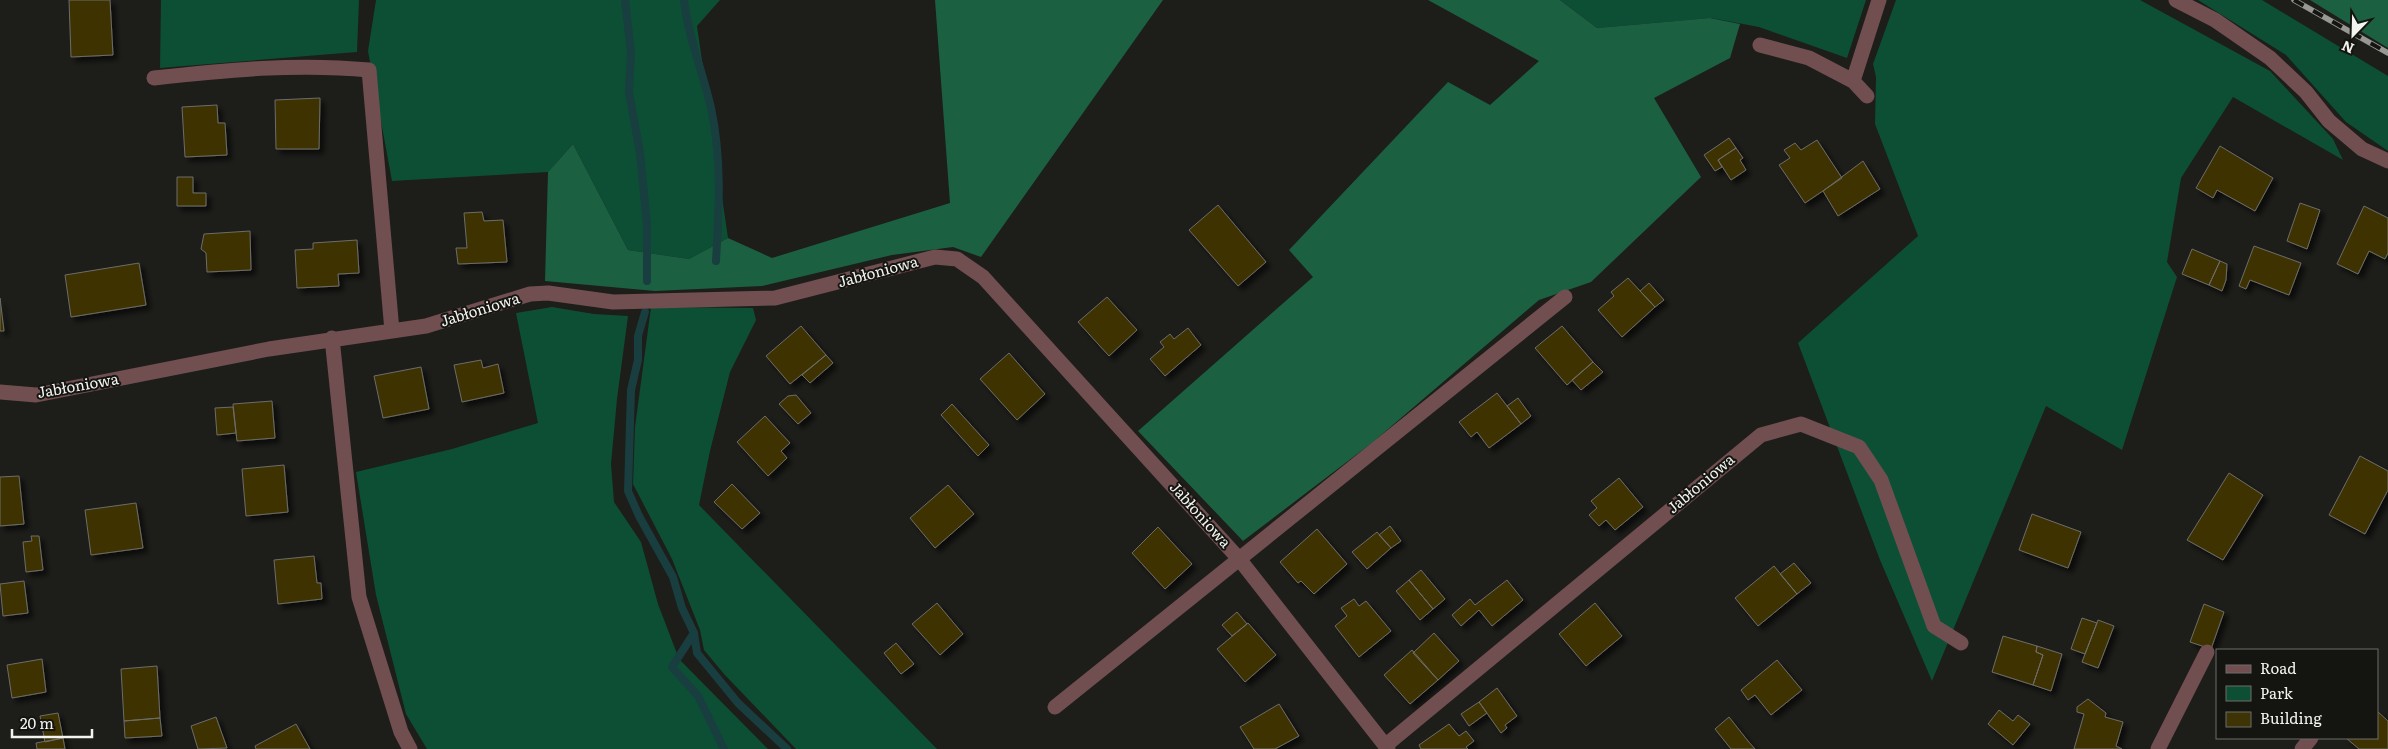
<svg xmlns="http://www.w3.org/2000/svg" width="2388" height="749" viewBox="0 0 2388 749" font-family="Literata,serif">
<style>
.green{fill:#0c4f34}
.forest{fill:#1c6042}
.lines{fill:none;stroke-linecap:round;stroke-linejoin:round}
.stream{stroke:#193e3f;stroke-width:8}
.building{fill:#3d3304;stroke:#6d6c69;filter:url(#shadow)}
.minor{stroke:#714e4f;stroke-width:15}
.rail-casing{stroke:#979794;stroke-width:5.5}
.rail{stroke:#141411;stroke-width:4;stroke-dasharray:11;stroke-linecap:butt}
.labels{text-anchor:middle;stroke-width:4;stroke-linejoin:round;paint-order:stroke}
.street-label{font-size:15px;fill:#f3f3f0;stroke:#141411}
</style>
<defs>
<filter id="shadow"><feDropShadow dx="4.5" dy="4.5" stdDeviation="2.5" flood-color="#0009"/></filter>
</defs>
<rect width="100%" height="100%" fill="#1d1d1a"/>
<path class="green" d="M161,0H359L357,52L160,68Z
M376,0H720L697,26L728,238L689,259L628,250L573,144L548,172L392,181L368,51Z
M1560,0H1866L1847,58L1759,27L1711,18L1597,28Z
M1896,0H2140L2270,71L2333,139L2343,160L2233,97L2181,178L2167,262L2177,277L2122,450L2046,406L1932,681L1880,560L1798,343L1918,236L1875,124L1876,77L1873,64Z
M2198,0H2262L2388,76V151L2346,122L2286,55Z
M552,307L594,314L628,316L617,399L611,464L614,502L641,542L658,604L679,659L768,749H427L406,714L376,595L356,472L452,449L538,423L516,313Z
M651,307L753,308L756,320L730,372L710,451L699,505L937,749H796L724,674L704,650L700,630L672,559L633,484L635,427Z"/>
<path class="forest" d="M935,0H1163L981,257L953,247L892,255L762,286L655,291L545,281L548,172L573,144L628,250L689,259L728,238L772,258L950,203Z
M1428,0H1560L1597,28L1710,18L1740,24L1730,58L1654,98L1701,177L1591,282L1539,300L1373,442L1243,541L1138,431L1313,277L1289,250L1448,82L1490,105L1539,61Z
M2310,0H2388V48Z"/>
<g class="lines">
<path class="stream" d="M625,0L631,52L629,92L640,153L647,225V281
M684,0C688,37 703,72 711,108C722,158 719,210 716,261
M645,312L638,336V360L631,390L628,491L639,516L673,577L682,608L694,633L697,653L738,703L787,749
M694,633L672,667L698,696L724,749"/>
</g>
<path class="building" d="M69,0H110L113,55L71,57Z
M320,98L319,149H276L275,100Z
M217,105L218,123H225L227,155L185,157L182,107Z
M1729,138L1736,148L1718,160L1722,167L1715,171L1704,155Z
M1817,140L1842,178L1805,203L1779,165L1790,158L1784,150L1795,143L1801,150Z
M2220,146L2273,178L2255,211L2217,190L2213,198L2196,188Z
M1736,148L1743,158L1740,160L1746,170L1731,180L1718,160Z
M1863,161L1880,189L1838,216L1823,191Z
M177,177H193V193H206V206H177Z
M2300,203L2320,210L2307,249L2287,241Z
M1218,205L1266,262L1238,286L1189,230Z
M2364,206L2388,218V253L2385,259L2369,251L2358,274L2337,264Z
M482,212L484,221L503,220L507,262L458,264L456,248H467L464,213Z
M250,231L251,270L207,272L206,253L201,249L204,234Z
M357,240L359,273L338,274L339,286L297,288L295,250L313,249V243Z
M2254,246L2301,263L2289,295L2250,280L2246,289L2239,286Z
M2192,249L2220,261L2209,285L2182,274Z
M2220,261L2227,264L2226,280L2222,291L2209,285Z
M139,263L146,305L71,317L65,275Z
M1628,278L1655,307L1622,337L1598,310L1614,296L1611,292Z
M1649,283L1664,300L1655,307L1640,291Z
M1107,297L1137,330L1109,356L1078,322Z
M0,298L4,331H0Z
M801,326L826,355L790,384L766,356Z
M1562,326L1593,362L1567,385L1535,348Z
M1188,328L1201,345L1165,376L1150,359L1164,347L1160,342L1170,334L1174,339Z
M1009,353L1045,394L1017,420L980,379Z
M826,355L833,363L810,383L802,375Z
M481,360L483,368L498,364L504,393L462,402L454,365Z
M1593,362L1603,372L1581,390L1572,380Z
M421,367L429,409L383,418L374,376Z
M1497,393L1521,424L1489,448L1477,432L1471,437L1459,422Z
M796,395L811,413L798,424L779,404L788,396Z
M1518,398L1531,416L1521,424L1507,406Z
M272,401L275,438L237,441L233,404Z
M952,404L989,445L978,456L941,415Z
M233,407L236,433L217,435L215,408Z
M765,416L790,443L781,451L787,458L768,476L737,442Z
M2360,456L2388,471V490L2365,534L2329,515Z
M284,465L288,512L246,516L242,469Z
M2229,473L2263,495L2223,560L2187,540Z
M19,476L24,524L0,526V477Z
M1619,478L1643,507L1615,530L1606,520L1599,526L1589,515L1597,508L1591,501Z
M732,484L760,513L742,529L714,502Z
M948,485L974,514L935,548L910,518Z
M136,503L143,548L91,555L85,510Z
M2032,514L2081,532L2068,568L2019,550Z
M1390,526L1401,541L1391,548L1379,535Z
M1158,527L1192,564L1165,589L1132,553Z
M1317,529L1347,564L1314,594L1301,581L1298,583L1280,562Z
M1377,532L1391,548L1367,569L1352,552Z
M31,536H39L43,570L26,572L23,542L32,541Z
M314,556L317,583H321L322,599L278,604L274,560Z
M1794,563L1811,583L1797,594L1780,574Z
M1774,566L1797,594L1758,626L1735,598Z
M1421,570L1445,599L1433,609L1409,580Z
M1409,580L1433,609L1420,620L1396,591Z
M1507,580L1523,600L1492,626L1479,610L1461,626L1452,615L1470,599L1475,605Z
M24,581L28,613L3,616L0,584Z
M1354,599L1359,606L1366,601L1391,631L1359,657L1335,626L1347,616L1341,608Z
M937,603L963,634L940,655L912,624Z
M1595,603L1622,636L1586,666L1559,634Z
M2204,604L2224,612L2211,649L2190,642Z
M1237,612L1247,624L1232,636L1222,625Z
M2082,618L2097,623L2085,654L2071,649Z
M2098,620L2114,626L2098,668L2082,662Z
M1248,623L1276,655L1245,682L1217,649Z
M1434,633L1459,661L1438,680L1413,653Z
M2003,636L2037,646L2036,652L2043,655L2033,685L1992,672Z
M896,643L914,664L901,674L884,653Z
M2037,646L2062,654L2051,691L2033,685L2043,655L2036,652Z
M1412,650L1438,680L1410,704L1384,675Z
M42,659L46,692L12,698L7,665Z
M1777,660L1802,690L1771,715L1755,695L1748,700L1741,690Z
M157,666L160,718L124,721L121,669Z
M1497,688L1517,716L1505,725L1507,728L1501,733L1479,702Z
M2088,699L2106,713L2105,717L2123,722L2116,746L2122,749H2074L2084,714L2077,712V707Z
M1479,702L1487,713L1469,726L1461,714Z
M1279,704L1299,736L1275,749H1254L1240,727Z
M1999,710L2013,721L2018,715L2030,724L2013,745L1988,724Z
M2377,711L2388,721V749H2359L2346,738H2377Z
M58,713L63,738L45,742L40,716Z
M216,717L227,748L198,749L191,726Z
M1729,717L1748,741L1755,749H1731L1715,729Z
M160,718L162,736L125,738L124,721Z
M296,724L310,749H256L255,746Z
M1449,724L1459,736L1466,731L1474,741L1466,747L1468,749H1421L1419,745Z
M63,738L65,749H37L36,743Z"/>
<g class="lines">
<path class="minor" d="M2176,0L2215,20L2270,58L2306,92L2329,121L2362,149L2388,161
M1760,45L1809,58L1853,81L1879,0
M154,78C225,70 298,63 369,70L392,331
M1853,81L1867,96
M332,338L359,597L401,732L410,749
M0,392L36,395L269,349L426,326L530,294L548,293L613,302L775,298L935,257L957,259L983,277L1240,560L1388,749
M1055,707L1565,297
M1386,745L1761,435L1801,424L1859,447L1881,480L1934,626L1961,643
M2158,749L2207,652
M2302,749L2311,738"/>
<g class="rail-casing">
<path id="rail" d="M2294,0L2388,53"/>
</g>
<use href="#rail" class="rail"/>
</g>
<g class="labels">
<g class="street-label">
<text transform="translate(878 272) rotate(-15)" y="5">Jabłoniowa</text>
<text transform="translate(480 310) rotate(-17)" y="5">Jabłoniowa</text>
<text transform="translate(78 386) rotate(-10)" y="5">Jabłoniowa</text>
<text transform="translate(1701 484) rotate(-40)" y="5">Jabłoniowa</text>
<text transform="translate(1200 515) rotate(48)" y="5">Jabłoniowa</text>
</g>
</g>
<rect x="2216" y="649" width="162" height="90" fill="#141411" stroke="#6d6d6a"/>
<rect x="2226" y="665" width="25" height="8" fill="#714e4f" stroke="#6d6d6a"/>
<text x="2260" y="674" font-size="15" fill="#f3f3f0">Road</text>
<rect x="2226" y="686" width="25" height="15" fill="#0c4f34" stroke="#6d6d6a"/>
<text x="2260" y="699" font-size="15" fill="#f3f3f0">Park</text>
<rect x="2226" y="712" width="25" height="15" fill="#3d3304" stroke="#6d6d6a"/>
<text x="2260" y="724" font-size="15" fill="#f3f3f0">Building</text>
<g transform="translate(2353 35) rotate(203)" stroke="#141411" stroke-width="4" paint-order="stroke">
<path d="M0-4L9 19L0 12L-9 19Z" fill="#f3f3f0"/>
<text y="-8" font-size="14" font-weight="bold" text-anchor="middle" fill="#f3f3f0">N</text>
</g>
<path d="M12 729v8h80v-8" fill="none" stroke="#f3f3f0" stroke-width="2.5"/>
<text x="20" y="729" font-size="15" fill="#f3f3f0" stroke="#141411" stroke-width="4" paint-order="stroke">20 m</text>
</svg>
